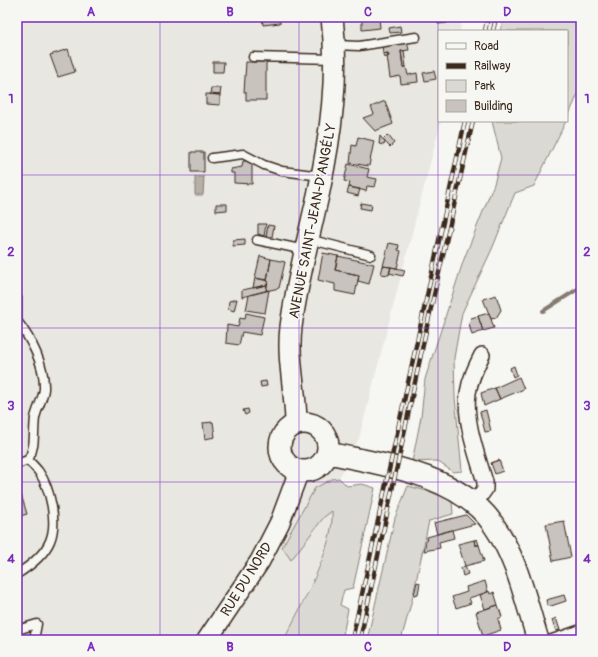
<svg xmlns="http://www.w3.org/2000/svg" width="598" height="657" viewBox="0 0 598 657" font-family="Pangolin,sans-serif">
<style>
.built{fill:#e8e7e2}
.green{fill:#dad9d3;stroke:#8a8278}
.water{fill:#b6b0a9;stroke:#857a71}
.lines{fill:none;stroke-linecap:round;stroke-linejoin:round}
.stream{stroke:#857a71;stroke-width:4}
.building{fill:#c8c3be;stroke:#3b2a1e}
.service-casing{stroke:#3b2a1e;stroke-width:11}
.minor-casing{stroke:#3b2a1e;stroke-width:18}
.tertiary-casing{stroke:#3b2a1e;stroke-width:22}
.secondary-casing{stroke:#3b2a1e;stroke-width:24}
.service{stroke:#f6f6f2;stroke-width:8}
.minor{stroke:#f6f6f2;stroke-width:15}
.tertiary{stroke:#f6f6f2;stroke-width:19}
.secondary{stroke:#f6f6f2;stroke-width:21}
.rail-casing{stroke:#3b2a1e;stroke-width:4.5}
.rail{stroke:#f6f6f2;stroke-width:3;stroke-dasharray:9;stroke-linecap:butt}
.grid{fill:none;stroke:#7b2cbf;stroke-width:1;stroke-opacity:0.55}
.labels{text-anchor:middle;stroke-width:3;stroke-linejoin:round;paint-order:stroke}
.street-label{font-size:14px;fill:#3b2a1e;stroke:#f6f6f2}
.neatline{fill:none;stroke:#7b2cbf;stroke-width:1.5}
.grid-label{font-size:13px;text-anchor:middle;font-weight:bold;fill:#7b2cbf}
</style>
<rect width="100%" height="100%" fill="#f6f6f2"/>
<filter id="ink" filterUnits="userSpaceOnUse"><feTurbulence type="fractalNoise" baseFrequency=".025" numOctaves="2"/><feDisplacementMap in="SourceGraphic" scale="8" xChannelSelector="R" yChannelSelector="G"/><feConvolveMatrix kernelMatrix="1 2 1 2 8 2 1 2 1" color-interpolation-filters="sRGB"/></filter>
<g filter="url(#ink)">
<path class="built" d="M17,17H462L460,31H439V121H441L359,438L339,478L332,479L282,547L291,559L324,517L332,511V521L330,534L318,568L284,640H17Z"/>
<path class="green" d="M504,17H581V87L567,119V31H500Z
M492,121H566L534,186L515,193L492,249L462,313L454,358L455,397L462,471L453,472L437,461L412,462L421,417L425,379L464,259L494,184L501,158Z
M339,478L347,486L362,484L375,488L353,588L344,590L340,605L348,609L342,640H284C300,607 335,547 332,511L324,517L291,560L282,547L315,488L332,479Z
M408,486L431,492L452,501L453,514L429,521L412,600L401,640H367L395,518Z"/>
<path class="water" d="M195,177H204L203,195H195Z"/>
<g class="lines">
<path class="stream" d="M543,311L581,287"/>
</g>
<path class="building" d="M262,17H280V23L263,25Z
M362,17H379L380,28L362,30Z
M437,17H446L447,23L438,24Z
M400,26L401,32L390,33L389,28Z
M407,41L409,50L401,51L403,67H406L408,75L417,73L418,82L401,84L400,76L390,78L387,56H389L388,53L383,54L382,44Z
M68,49L75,72L58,77L50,55Z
M401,51H404L406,67H403Z
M388,53L389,56L384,58L383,54Z
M213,62H224L223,72H213Z
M246,62H266V100H246V92H244Z
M434,71L436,79L425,81L423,73Z
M211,88H221L220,95L210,94Z
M206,94L220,95V105L206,104Z
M385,101L393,124L375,131L363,118L374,114L371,107Z
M388,135L394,143L390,147L383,140Z
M380,136L385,142L384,145L379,144Z
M358,137L374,141L369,166L350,163L352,145L356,146Z
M191,152H204V172H191Z
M243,161H252V184L234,183V173H231V169L242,167Z
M348,164L369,169L367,177L377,179L375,187L367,186L366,191L349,187L350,182L344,181Z
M349,187L360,189L358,196L347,193Z
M361,203L372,205L371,210L360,208Z
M216,204H227V210L216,211Z
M258,224H266L264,236L258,234Z
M268,225L274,226L272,237L266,236Z
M245,239V245L233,246V240Z
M389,243L399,245L398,250L401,251L397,268L383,266Z
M323,253L338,256L335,270L359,275L355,295L335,291V284L318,280Z
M260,256L271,259L267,280L255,278Z
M338,256L374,264L369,284L358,281L359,275L335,270Z
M271,259L285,262L279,288L266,291L268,281L267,280Z
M383,266L391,267L389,275L381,274Z
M391,267L405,270L403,276L389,273Z
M255,278L268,281L267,285L253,288Z
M267,285L266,291L242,297V290Z
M269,290L265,313L246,310L249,295Z
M496,295L501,310L496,318L491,319L483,299Z
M237,299L234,311L228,309L229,301Z
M246,313L264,317L260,335L242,332L239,345L226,343L227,325L238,327L240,318L245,319Z
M489,313L494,328L483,331L478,316Z
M478,316L483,331L472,335L469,324L471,318Z
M514,366L517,375L513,377L510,368Z
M519,377L524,389L500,399L495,388Z
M266,381L267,386L261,387L260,382Z
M495,388L500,399L484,406L481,393Z
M248,409L249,413L245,415L243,410Z
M486,410L491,431L485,432L480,412Z
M213,422L215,437L205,439L203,423Z
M499,460L503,471L495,474L491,463Z
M17,481L27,514L17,517Z
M466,515L475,524L437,534L434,523Z
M564,521L571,557L553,561L546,524Z
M452,530L454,538L439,542L440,548L424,551L427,537Z
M477,539L479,545H475L474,540Z
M474,540L475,545H479L484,561L465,566L458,544Z
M465,566L468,574L463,576L461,568Z
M485,581L488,592L469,598L471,603L456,608L452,597L467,592L466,587Z
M417,582L420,583L418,594L414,595Z
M489,591L490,594L494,592L498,605L485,609L480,595Z
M564,595L566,601L548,607L546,600Z
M498,605L502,617L498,619L501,630L483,636L476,612Z
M556,618L560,630L556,631L552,620Z"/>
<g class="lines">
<g class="service-casing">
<path id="service" d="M335,45L359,46L416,37
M253,57L334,59
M212,158L243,154L264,165L282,171L321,176
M308,239L371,255
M257,240L305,250
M17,298V320
M17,321C31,339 45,365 44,389C43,399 37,408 35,418C33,433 36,447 28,460L17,464
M17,574C30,566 44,555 50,541C58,522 50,488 39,472C36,468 32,464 28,460
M17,630L37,624L34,640
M549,640L581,629"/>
</g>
<g class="minor-casing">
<path id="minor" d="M474,504L485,489V482C477,455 464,421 468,393C470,379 476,367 482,355"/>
</g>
<g class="tertiary-casing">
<path id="tertiary" d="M207,640L260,561L280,522L299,471"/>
</g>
<g class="secondary-casing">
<path id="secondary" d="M280 447a24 24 0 1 1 48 0a24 24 0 1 1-48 0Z
M296,424C296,391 287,360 291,327C297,281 309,236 319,191C331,134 339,75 332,17
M328,453C382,464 459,475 493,524C517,558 526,602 538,640"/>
</g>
<use href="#service" class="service"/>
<use href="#minor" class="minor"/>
<use href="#tertiary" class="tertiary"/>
<use href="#secondary" class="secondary"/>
<g class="rail-casing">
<path id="rail" d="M485,31L488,17
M493,31L496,17
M352,640L465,121
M360,640L427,326L473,121"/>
</g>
<use href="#rail" class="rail"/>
</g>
</g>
<path class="grid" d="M160,17V640M299,17V640M438,17V640M17,175H581M17,328H581M17,482H581"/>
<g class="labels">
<g class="street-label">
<text transform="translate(312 221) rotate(-79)" y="5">AVENUE SAINT-JEAN-D'ANGÉLY</text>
<text transform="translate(246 579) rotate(-58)" y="5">RUE DU NORD</text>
</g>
</g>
<rect width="598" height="657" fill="none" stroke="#f6f6f2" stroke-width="44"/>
<rect x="438" y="30" width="130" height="92" fill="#f6f6f2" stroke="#aba49d"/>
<rect x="446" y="43" width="20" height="6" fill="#f6f6f2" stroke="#aba49d"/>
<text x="474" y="50" font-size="12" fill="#3b2a1e">Road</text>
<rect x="446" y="63" width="20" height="6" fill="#3b2a1e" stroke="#aba49d"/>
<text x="474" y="70" font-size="12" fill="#3b2a1e">Railway</text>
<rect x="446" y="80" width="20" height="12" fill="#dad9d3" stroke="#aba49d"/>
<text x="474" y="90" font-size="12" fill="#3b2a1e">Park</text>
<rect x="446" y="100" width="20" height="12" fill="#c8c3be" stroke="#aba49d"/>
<text x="474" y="110" font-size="12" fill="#3b2a1e">Building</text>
<rect x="22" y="22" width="554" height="613" class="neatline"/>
<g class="grid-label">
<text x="91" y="16">A</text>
<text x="230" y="16">B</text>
<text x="368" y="16">C</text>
<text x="507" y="16">D</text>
<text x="11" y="103">1</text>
<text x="587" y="103">1</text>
<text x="11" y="256">2</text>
<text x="587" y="256">2</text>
<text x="11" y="410">3</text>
<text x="587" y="410">3</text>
<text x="11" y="563">4</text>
<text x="587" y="563">4</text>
<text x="91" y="651">A</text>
<text x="230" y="651">B</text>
<text x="368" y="651">C</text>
<text x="507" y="651">D</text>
</g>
</svg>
